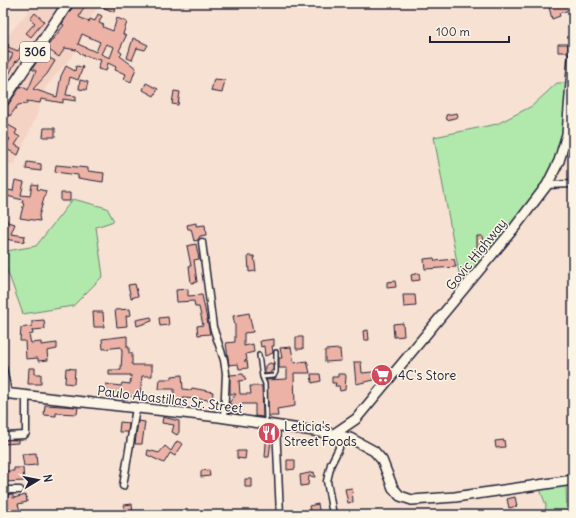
<svg xmlns="http://www.w3.org/2000/svg" width="576" height="518" viewBox="0 0 576 518" font-family="Delius,sans-serif">
<style>
.built{fill:#f4d3c4}
.green{fill:#b1e8ab;stroke:#6a8573}
.building{fill:#ecb2a5;stroke:#22223b;fill-rule:evenodd}
.lines{fill:none;stroke-linecap:round;stroke-linejoin:round}
.lane-casing{stroke:#22223b;stroke-width:6}
.street-casing{stroke:#22223b;stroke-width:9}
.secondary-casing{stroke:#22223b;stroke-width:12}
.primary-casing{stroke:#22223b;stroke-width:13}
.lane{stroke:#fcf5e5;stroke-width:3}
.street{stroke:#fcf5e5;stroke-width:6}
.secondary{stroke:#fcf5e5;stroke-width:9}
.primary{stroke:#fcf5e5;stroke-width:10}
.labels{text-anchor:middle;stroke-width:3;stroke-linejoin:round;paint-order:stroke}
.shield{fill:#fcf5e5;stroke:#63616e;stroke-width:1}
.shield-label{font-size:12px;font-weight:bold;fill:#22223b}
.street-label{font-size:13px;fill:#22223b;stroke:#fcf5e5}
.poi-label{font-size:13px;fill:#22223b;stroke:#fcf5e5;text-anchor:start}
</style>
<rect width="100%" height="100%" fill="#f7e1d2"/>
<filter id="ink" filterUnits="userSpaceOnUse"><feTurbulence type="fractalNoise" baseFrequency=".025" numOctaves="2"/><feDisplacementMap in="SourceGraphic" scale="8" xChannelSelector="R" yChannelSelector="G"/><feConvolveMatrix kernelMatrix="1 2 1 2 8 2 1 2 1" color-interpolation-filters="sRGB"/></filter>
<g filter="url(#ink)">
<path class="built" d="M33,3H106L104,8L99,6L90,18L77,50L45,88L38,112L15,164H3V41L27,13Z"/>
<path class="green" d="M557,83H572L571,102L555,169L465,288L461,284L434,137L497,124L532,106Z
M73,199L107,208L114,221L96,227L103,276L73,306L23,314L6,267L7,251L36,246Z
M566,483L567,515H545L546,505L539,487Z"/>
<path class="building" d="M75,3H86L79,17L89,22L90,19L95,21L98,14L102,16L99,23L104,25L103,27L113,31L117,18L127,22L123,34L126,36L119,51L122,53L120,56L136,68L131,82L124,79L126,74L115,70L116,67L108,63L106,71L98,69L101,60L82,55L77,50L65,48L59,57L46,48L64,25L62,24ZM82,34L100,42L96,52L78,44ZM106,44L114,47L110,58L101,54Z
M93,3H110L116,5L114,12Z
M548,3H556L557,6L573,3V9L559,13L560,16L552,19Z
M35,13L44,21L31,37L26,33L35,23L30,19Z
M133,38L148,45L145,50L137,48L132,60L127,58Z
M3,42L9,45L8,47L18,51L22,45L27,48L17,62L16,61L3,86V61L8,64L13,54L3,50Z
M558,44H568V52H558Z
M42,54L55,61L47,74L33,89L57,97L61,76L66,66L75,71L76,66L83,67L78,80L70,77L66,95L76,96V101L63,99V103L41,99L40,103L27,101V104L18,105L10,116L3,111V107L8,105L21,86L28,90L36,71L32,69Z
M214,79L225,80L222,93L211,91Z
M80,80L88,82L86,90L79,89Z
M146,83L158,89L154,96L143,90Z
M174,91L180,92L178,105L172,104Z
M457,113L458,117L447,120L446,115Z
M3,122L17,130L15,134L20,137L15,145L21,148L18,155L4,148L10,139L6,137L8,133L3,131Z
M44,128H55V137H43Z
M27,162L41,164V171L26,169Z
M56,165L88,168V171L104,173L103,182L78,178V175L55,172Z
M15,180L24,182L21,195L30,196L32,184L38,185L37,189L46,191L39,216L40,221L20,218L24,203H22L23,200L3,195V189L13,191Z
M61,193H70V201H61Z
M3,219L7,220V222L15,224L11,234L25,236L24,242L5,239L6,229L3,231Z
M196,223V226L205,225L206,235L200,236L198,240L194,241L191,229H188L187,225Z
M477,236H482L485,251L477,252Z
M196,244L199,259L194,260L197,282L191,283L189,266H191L187,246Z
M248,256H254L256,271L249,272Z
M434,258L435,261L454,259L456,267L425,269L424,259Z
M419,273L420,280L412,281L411,275Z
M395,281L396,287L387,288V282Z
M135,284L138,296L131,298L128,285Z
M188,289V296L202,295L210,334L198,335L197,326L203,325L199,307H195L194,301L177,302L176,290Z
M403,295H415L416,306L404,307Z
M130,309L131,315L126,316L127,326L117,327L115,310Z
M93,312H103L104,327H94Z
M249,313L253,332L244,333V346L253,344L254,352L246,354L247,360L244,361H247L248,368L239,369L238,364L229,365L226,343L235,342V326L233,316Z
M151,317L152,321L137,326L136,320Z
M168,317L169,325L160,326L159,318Z
M44,320L45,329L32,330L33,334L29,335L31,343L41,342V345L57,343V349L47,351L48,360L38,361V358L26,359L25,341H20L21,328L32,326V321Z
M403,323L404,336L394,337L393,324Z
M368,330L369,340H364L363,331Z
M127,336V347H129V353H132V365H152V376H142L140,397L128,396L127,399L120,398V393L105,391L106,384L121,386L122,383L130,384L131,375H109V370H121L122,352L121,347L103,349L102,339Z
M296,337H303V349H296Z
M274,339V346H272L273,353L265,356L264,346L261,347L260,341Z
M291,347L294,363L307,361L310,373H294L295,406L277,409L278,416H269L266,380L287,379V368H279V358H282L280,348Z
M340,349L341,361L325,362V350Z
M354,362H361L362,373L373,372L374,380L356,384Z
M270,363L273,364V370L271,371V373L265,374V366Z
M29,368H35V374H41V384H28Z
M66,368L75,369L74,384L65,383Z
M243,374L246,380L239,381L240,394H251L250,386H262L263,417L255,416V404H242L240,414L230,413L231,404L229,403L236,394H230V375Z
M311,374H320L321,381L312,383Z
M338,374H345L346,376L345,390L340,391L339,386H335L336,383H332V377H338Z
M182,375L183,389L191,390L192,388L213,392L212,400L183,398L182,407L174,406V389H159L160,379H172V376Z
M45,405L78,407L77,414L56,413V416L44,415Z
M163,417L179,421V432L177,435L172,432L174,425L162,423Z
M138,421L145,422L142,444H135Z
M120,422L129,423L128,432H119Z
M267,430L272,431L269,457H265Z
M3,439L18,440V443L3,444Z
M504,440L505,447L496,448L495,441Z
M177,441L183,444L175,456L170,453L164,463L147,455L148,450L159,453L165,446L171,451Z
M237,451H246L245,459L237,458Z
M36,453L37,465L24,466L22,454Z
M287,460H295V469L287,470Z
M14,468H23L24,481L3,482L4,471H14Z
M209,470L210,476L201,477V471Z
M314,472L315,477L309,476L308,485L301,486L300,475Z
M245,479H252V487H245Z
M352,488L353,502L348,503L345,489Z
M8,494H13V498L26,495L27,502L18,504L21,514L7,515L3,506V497H8Z
M515,497L517,506L509,508L507,499Z
M132,504L133,515H125L124,505Z
M318,504L320,515H311L309,506Z"/>
<g class="lines">
<g class="lane-casing">
<path id="lane" d="M259,355L262,377
M266,422L265,384L262,377L274,376L276,372V352"/>
</g>
<g class="street-casing">
<path id="street" d="M547,185L573,184
M202,242L213,327L224,360L226,373L224,418
M3,368L8,393
M276,425L280,515
M6,436L24,435L26,433V395
M123,486L136,408
M3,490H20
M333,515L327,481L331,464L339,448V435"/>
</g>
<g class="secondary-casing">
<path id="secondary" d="M3,393L219,417L334,434L350,438L374,451L382,460L393,488L400,496L412,500L455,497L573,480
M334,434L356,419L515,227L547,185L559,161L567,134L573,57"/>
</g>
<g class="primary-casing">
<path id="primary" d="M3,101L68,3"/>
</g>
<use href="#lane" class="lane"/>
<use href="#street" class="street"/>
<use href="#secondary" class="secondary"/>
<use href="#primary" class="primary"/>
</g>
</g>
<defs>
<g id="supermarket-disc" transform="scale(1.15)"><circle r="9.5" fill="#d1495b" stroke="#fcf5e5"/><path d="M-6-5.5h2.5l.6 2H6L4.5 2H-2.5L-4.4-4H-6ZM-1.5 3.2a1.3 1.3 0 1 0 .1 0ZM3 3.2a1.3 1.3 0 1 0 .1 0Z" fill="#fff"/></g>
<g id="restaurant-disc" transform="scale(1.15)"><circle r="9.5" fill="#d1495b" stroke="#fcf5e5"/><path d="M-5-6h1v4h1v-4h1v4h1v-4h1v5L-1.5 .5V6h-2V.5L-5-1ZM5-6V6H3V1.5H1.5Q1.5-4 5-6Z" fill="#fff"/></g>
</defs>
<g fill-rule="evenodd">
<use href="#supermarket-disc" x="382" y="375"/>
<use href="#restaurant-disc" x="269" y="433"/>
</g>
<g class="labels">
<rect class="shield" x="20" y="42" width="30" height="20" rx="3"/>
<g class="shield-label">
<text x="35" y="56">306</text>
</g>
<g class="street-label">
<text transform="translate(476 254) rotate(-51)" y="5">Govic Highway</text>
<text transform="translate(170 399) rotate(7)" y="5">Paulo Abastillas Sr. Street</text>
</g>
<g class="poi-label">
<text x="398" y="380">4C's Store</text>
<text x="284" y="431">Leticia's<tspan x="284" dy="15">Street Foods</tspan></text>
</g>
</g>
<rect width="576" height="518" fill="none" stroke="#fcf5e5" stroke-width="16"/>
<rect x="8" y="8" width="560" height="502" fill="none" stroke="#22223b" stroke-width="1.5" filter="url(#ink)"/>
<g transform="translate(38 480) rotate(80)" stroke="#fcf5e5" stroke-width="3" paint-order="stroke">
<path d="M0-3L7 15L0 10L-7 15Z" fill="#22223b"/>
<text y="-6" font-size="11" font-weight="bold" text-anchor="middle" fill="#22223b">N</text>
</g>
<path d="M430 36v6h79v-6" fill="none" stroke="#22223b" stroke-width="2"/>
<text x="436" y="36" font-size="12" fill="#22223b" stroke="#fcf5e5" stroke-width="3" paint-order="stroke">100 m</text>
</svg>
